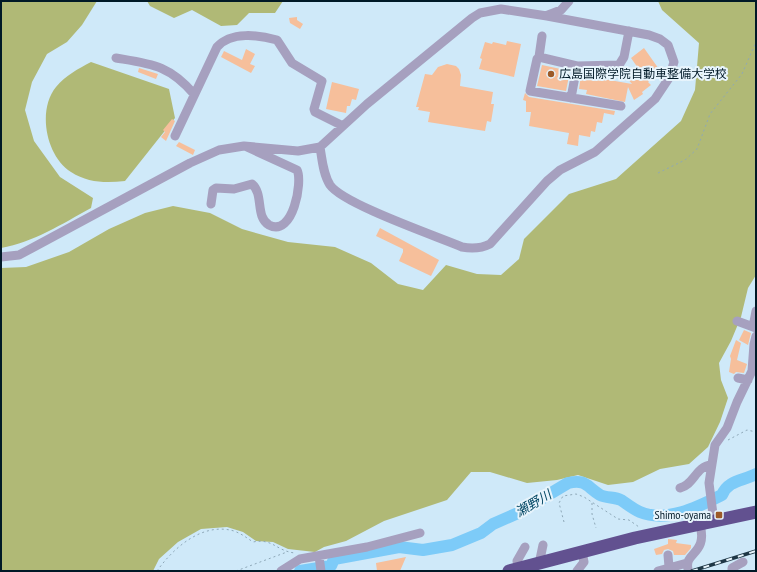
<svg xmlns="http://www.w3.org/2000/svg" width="757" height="572" viewBox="0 0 757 572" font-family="'PT Sans Narrow','Noto Sans JP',sans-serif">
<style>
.green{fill:#b0b976}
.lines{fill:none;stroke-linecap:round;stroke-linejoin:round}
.river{stroke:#7dcbf8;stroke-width:12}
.building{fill:#f6bf9b}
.path{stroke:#8ea8b8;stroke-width:1;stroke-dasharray:2 3;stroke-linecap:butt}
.minor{stroke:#a6a0bf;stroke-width:9}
.highway{stroke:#625190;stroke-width:13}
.rail-casing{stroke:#1e3746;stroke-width:3.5}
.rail{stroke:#e7f4fc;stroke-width:2;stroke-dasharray:6;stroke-linecap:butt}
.poi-dot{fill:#9c5a28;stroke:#e7f4fc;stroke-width:1.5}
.labels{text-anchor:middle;stroke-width:4;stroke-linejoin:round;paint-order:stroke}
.poi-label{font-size:12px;fill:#001927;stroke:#e7f4fc;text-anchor:start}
.water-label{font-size:13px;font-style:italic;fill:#024663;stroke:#e7f4fc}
</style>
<rect width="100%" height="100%" fill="#cfe9f9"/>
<path class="green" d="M1,1H97L82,25L67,42L47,54L32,82L25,110L34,141L60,177L93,198L91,208C62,224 34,242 1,248Z
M147,1H283L275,13H249L237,25L221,26L192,10L174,18L150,6Z
M658,1H756V275L748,288L741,317L731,341L719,363L721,380L728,398L720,422L708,447L689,464L660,469L633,482L608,485L578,475L557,480L527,483L490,472H471L447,500L384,521L346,541L324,547L315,552L288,549L273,542L256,541L243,532L227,527L201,529L178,542L159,559L153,571H1V268L26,267L69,252L109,229L145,213L173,206L210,213L242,229L288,242L335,247L371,263L398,284L423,290L446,265L477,274L501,275L519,259L524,239L569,194L616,179L681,121L695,90L699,43L662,10Z
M91,62L169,89L175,118L125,181C106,183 88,183 71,172C46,156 37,110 56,87C66,75 78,69 91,62Z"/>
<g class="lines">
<path class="river" d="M300,571L331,566L334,559L399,547L423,550L452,545L481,533L493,524L518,513L568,483C586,479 586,486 600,495C606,498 615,497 621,500C627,504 633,509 640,512C667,523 698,507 722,495C728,480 743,481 756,474"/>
</g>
<path class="building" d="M297,17V20L303,24L300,29L290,23L289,18Z
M507,41L521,44L514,77L479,69L482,59L480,58L485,42L492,44L493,42L506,45Z
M644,48L661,72L648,82L651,85L642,92L643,94L634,100L628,87L625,102L586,94L587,90L579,89L581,75L632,84L626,77L638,68L631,58Z
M246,49L255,54L250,64L255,66L251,73L221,57L224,51L242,60Z
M447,64L456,66L459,69L461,75L460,86L493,92L491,104H494L491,122L487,121L485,131L428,122L430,112L418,110L419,107H416L425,74L432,75L438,67Z
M542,65L570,71L566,91L537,86Z
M139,68L158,74L156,79L138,72Z
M332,82L359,89L356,100L352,99L350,106H347L346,113L326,109Z
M525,93L529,97L615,111L614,115L604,113L602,123L597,122L595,132L591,131L590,137L579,135L578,146L567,144L569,133L529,126L531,112H526V101L523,100Z
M172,119L175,121L166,141L161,137L165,132L163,130Z
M179,142L195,150L193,155L176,146Z
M380,228L439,260L431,276L399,261L403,252V249L376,236Z
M744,330L751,333L748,345L739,340Z
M736,340L741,343L737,360L747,364L744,373L736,372L734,374L729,372L731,359L730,356Z
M668,539L677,540L676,543L691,545V548L685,555H674L673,551L668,549L664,550L662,554L656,555L654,549L668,544Z
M406,557L400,571H377L376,563Z"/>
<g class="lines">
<path class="path" d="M658,173L685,160L697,149L710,114L742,74L756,42
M728,440L747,430L756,432
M592,503V514L596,528
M564,522L559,503L563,496L576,494L584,497L618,519L629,520L639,527
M157,571C174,547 203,522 234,531C242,534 247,538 253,542C273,538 276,551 295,553
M236,571L287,552"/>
<path class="minor" d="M548,15L561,10L569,1
M539,57L542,36
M116,58C152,64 169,65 194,94
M571,98L577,66
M621,106L530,91L537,59L539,57L577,66L619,65L624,57L629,31
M175,136L217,47C231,31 259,35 277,40L292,63L322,81L314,109L315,112L343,126
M211,204L213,190L216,188L234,189L252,184C264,194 255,217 269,225C293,238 303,181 297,170L247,147
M1,257L19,255L34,247L190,163L219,150L244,146L298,151L320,147L367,104L472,18L480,13L501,9L547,16L649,35L660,39L668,45L674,62L669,78L655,99L595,152L560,170L547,181L490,244C480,249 472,249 462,247C436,236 343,204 330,185C323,174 322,159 320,147
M737,321L756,328
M753,327L756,311
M738,378L748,380
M680,488C694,485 696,466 711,465
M714,522L709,483L715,445L727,428L737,402L752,371L754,344L756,336
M668,555L669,567
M319,556L321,571
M539,564L543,545
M688,569C684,552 708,554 700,525
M281,571L300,559L367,547L420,533
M519,571L517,561L525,547
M577,571L584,562L582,552
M658,571L687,563
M732,571V568L743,562"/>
<path class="highway" d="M509,571L635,538L756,512"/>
<g class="rail-casing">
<path id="rail" d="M692,571L756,551"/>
</g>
<use href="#rail" class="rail"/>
</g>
<g class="poi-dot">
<circle cx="551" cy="74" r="4"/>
<rect x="715" y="511" width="8" height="8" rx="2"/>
</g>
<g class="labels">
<g class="poi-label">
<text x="559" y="78">広島国際学院自動車整備大学校</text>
<text x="711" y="519" text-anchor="end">Shimo-oyama</text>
</g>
<g class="water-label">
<text transform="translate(533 503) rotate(-31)" y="5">瀬野川</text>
</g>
</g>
<rect width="757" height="572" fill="none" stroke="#001927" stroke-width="4"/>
</svg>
